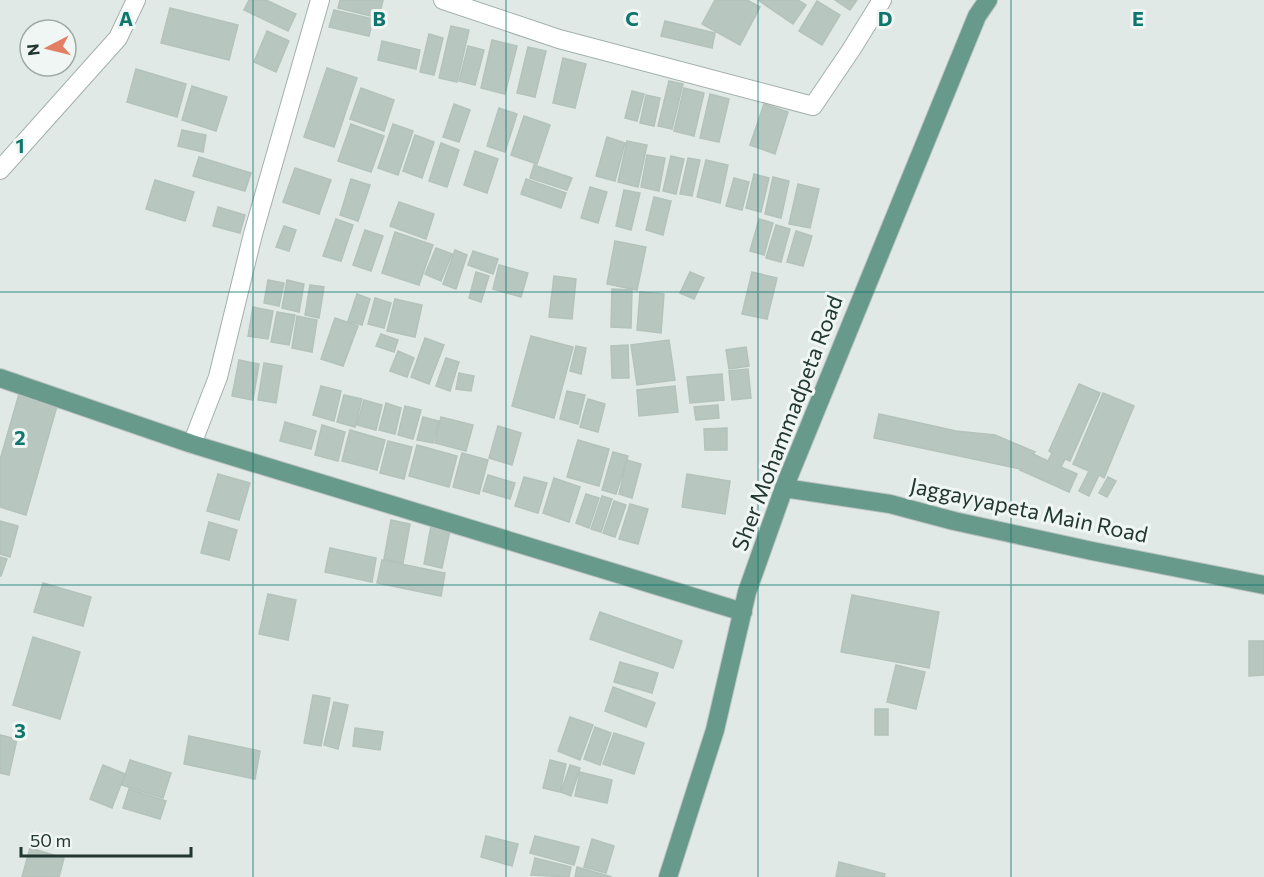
<svg xmlns="http://www.w3.org/2000/svg" width="1264" height="877" viewBox="0 0 1264 877" font-family="Commissioner,sans-serif">
<style>
.building{fill:#b8c6c0;stroke:#b3c2bb;stroke-width:1.5}
.lines{fill:none;stroke-linecap:round;stroke-linejoin:round}
.minor-casing{stroke:#a3b0ab;stroke-width:20}
.major-casing{stroke:#bdc3c1;stroke-width:20}
.minor{stroke:#fff;stroke-width:18}
.major{stroke:#689a8c;stroke-width:18}
.grid{fill:none;stroke:#0f766e;stroke-width:1.5;stroke-opacity:0.55}
.labels{text-anchor:middle;stroke-width:6;stroke-linejoin:round;paint-order:stroke}
.street-label{font-size:22px;fill:#223731;stroke:#f0f6f3}
.grid-label{font-size:20px;text-anchor:middle;font-weight:bold;fill:#0f766e;stroke:#f0f6f3;stroke-width:6;stroke-linejoin:round;paint-order:stroke}
</style>
<rect width="100%" height="100%" fill="#e0e9e5"/>
<path class="building" d="M249,0H266L296,14L288,31L244,10Z
M340,0H383L379,18L338,8Z
M715,0H747L760,7L740,45L702,24Z
M758,0H798L806,5L793,24Z
M835,0H857L850,10Z
M817,1L840,15L822,45L799,31Z
M170,8L238,25L229,60L161,43Z
M334,10L373,19L369,36L329,27Z
M665,21L715,33L712,48L661,36Z
M451,26L469,30L457,82L439,78Z
M267,31L289,41L276,72L254,62Z
M429,34L443,38L434,75L420,72Z
M492,40L517,46L505,94L481,88Z
M382,41L420,50L416,69L378,60Z
M468,46L484,50L475,85L459,81Z
M528,47L546,51L535,97L517,93Z
M563,58L586,64L575,108L553,103Z
M327,68L357,78L334,147L304,137Z
M136,69L186,84L177,117L127,102Z
M669,81L683,84L672,129L658,126Z
M192,86L227,97L216,131L182,120Z
M361,88L394,100L384,131L350,119Z
M684,88L704,93L694,136L674,131Z
M632,91L644,94L637,121L625,118Z
M710,94L729,99L719,142L700,138Z
M646,95L660,98L654,126L640,123Z
M454,104L470,110L459,142L443,137Z
M764,104L788,112L775,154L750,145Z
M499,108L517,114L505,152L487,146Z
M524,116L550,125L537,164L511,155Z
M351,124L384,136L371,172L338,161Z
M393,124L413,131L398,175L378,168Z
M182,130L206,135L203,152L178,146Z
M415,135L434,142L422,178L403,171Z
M607,137L625,143L615,181L596,176Z
M627,141L647,145L638,187L618,182Z
M441,143L459,150L447,187L429,181Z
M475,151L498,159L487,193L464,185Z
M647,155L665,158L659,191L641,187Z
M671,156L684,159L676,194L663,191Z
M199,157L251,173L245,191L193,176Z
M688,158L700,160L692,196L680,194Z
M706,160L728,165L720,203L697,197Z
M534,165L572,178L567,190L530,178Z
M295,168L331,180L319,214L283,202Z
M754,174L769,178L761,212L746,208Z
M773,177L789,181L781,218L765,214Z
M734,178L749,182L742,210L726,206Z
M351,179L370,185L358,221L340,215Z
M526,179L566,193L561,208L521,194Z
M155,180L194,192L185,221L146,209Z
M798,184L819,189L810,228L789,224Z
M590,187L607,192L598,223L581,218Z
M624,190L640,193L631,230L616,226Z
M654,197L671,201L663,235L646,230Z
M399,202L434,214L426,239L390,226Z
M218,207L245,215L240,233L213,226Z
M336,219L353,225L341,261L323,256Z
M759,219L773,223L764,255L750,251Z
M776,225L790,229L781,262L766,258Z
M284,226L296,230L289,251L276,247Z
M365,230L383,236L371,271L353,265Z
M796,231L812,236L803,266L787,262Z
M395,232L433,245L419,285L382,273Z
M615,241L646,247L637,290L607,284Z
M436,248L452,254L441,281L425,274Z
M455,250L467,255L456,289L443,284Z
M473,251L498,259L493,274L468,265Z
M499,265L528,273L521,297L493,289Z
M476,272L489,276L481,302L469,298Z
M690,272L704,278L694,299L680,293Z
M752,272L777,278L767,319L742,314Z
M554,276L576,279L572,319L549,317Z
M268,280L284,283L279,306L264,303Z
M287,280L304,284L299,312L282,308Z
M310,285L324,287L319,318L305,315Z
M612,289L632,290L631,328L611,327Z
M640,292L664,294L661,333L637,330Z
M357,294L370,299L362,325L348,321Z
M375,298L391,303L384,328L368,324Z
M395,299L422,305L415,337L387,331Z
M253,307L273,311L268,339L248,336Z
M277,312L295,315L289,345L271,342Z
M297,316L317,320L312,352L292,348Z
M335,318L358,326L343,366L321,359Z
M381,334L398,340L394,352L376,346Z
M531,336L573,347L554,418L512,406Z
M425,338L444,345L429,384L411,377Z
M669,340L675,380L637,385L631,345Z
M628,345L629,378H612L611,346Z
M576,346L586,348L581,374L570,371Z
M746,347L749,366L729,369L726,350Z
M398,351L414,358L407,377L390,371Z
M446,358L459,362L450,391L436,386Z
M239,360L259,364L253,400L232,396Z
M264,363L282,366L276,403L258,400Z
M748,369L751,398L732,400L729,371Z
M459,373L474,376L471,391L456,389Z
M722,374L724,400L690,403L687,377Z
M1079,384L1100,393L1070,461L1065,459L1061,467L1077,474L1069,492L1020,470L1021,469L874,438L879,414L956,431L995,435L1035,452L1033,454L1048,461L1052,453L1049,451Z
M321,386L341,391L334,421L313,415Z
M675,386L678,412L639,416L637,390Z
M567,391L585,395L578,424L560,419Z
M1103,393L1134,406L1104,478L1099,475L1089,496L1079,491L1089,471L1073,464Z
M19,394L57,406L26,515L0,507V460Z
M344,395L362,399L355,427L337,422Z
M588,399L605,404L598,432L580,427Z
M364,400L382,405L376,430L357,425Z
M386,403L401,408L395,434L379,430Z
M718,405L719,418L696,420L694,407Z
M405,406L421,410L413,439L398,435Z
M423,417L439,421L433,443L417,440Z
M441,417L473,425L466,451L435,443Z
M285,422L316,431L311,449L280,441Z
M322,425L345,432L338,461L315,455Z
M498,426L521,433L512,465L489,458Z
M727,428V450H705L704,429Z
M350,430L385,440L377,470L342,461Z
M578,440L609,449L599,486L567,477Z
M388,441L412,447L404,479L380,473Z
M417,445L457,456L449,487L409,476Z
M613,452L628,456L616,494L602,490Z
M462,453L488,460L479,494L453,487Z
M627,460L641,464L632,498L619,494Z
M218,474L250,483L239,520L207,511Z
M687,474L730,481L725,514L682,507Z
M488,475L515,483L510,499L483,491Z
M524,477L547,483L538,513L515,506Z
M1108,477L1116,481L1107,497L1099,493Z
M554,478L580,487L569,522L543,513Z
M586,494L599,498L589,528L576,523Z
M602,496L612,499L601,532L591,529Z
M614,501L626,505L615,537L603,533Z
M630,504L648,509L638,544L619,539Z
M391,520L410,524L403,563L384,559Z
M0,521L18,526L10,557L0,554Z
M209,522L237,530L229,560L201,553Z
M431,526L450,530L442,568L424,564Z
M330,548L376,558L372,582L325,572Z
M0,557L7,559L1,576H0Z
M382,560L445,573L441,596L377,583Z
M43,583L91,597L83,626L34,612Z
M268,594L296,600L288,640L259,634Z
M852,595L939,612L929,668L841,652Z
M600,612L682,641L673,668L590,639Z
M33,637L80,652L60,719L13,705Z
M1249,641H1264V675L1249,676Z
M620,662L658,673L652,693L614,682Z
M896,665L925,672L916,709L887,702Z
M613,687L655,703L646,727L605,711Z
M313,695L330,698L321,746L304,743Z
M334,702L348,705L338,749L324,745Z
M875,709H888V735H875Z
M570,717L593,725L580,760L558,751Z
M595,727L611,733L600,765L584,759Z
M355,728L383,732L380,750L353,746Z
M614,733L644,743L634,774L603,764Z
M0,735L17,739L9,775L0,773Z
M189,736L260,751L255,779L184,764Z
M130,760L171,773L163,798L122,785Z
M550,760L566,764L560,792L543,788Z
M103,765L125,774L112,808L90,799Z
M570,765L580,768L571,796L561,792Z
M580,772L612,780L607,803L575,796Z
M129,789L166,801L160,819L123,808Z
M486,836L518,844L512,866L481,857Z
M535,836L579,847L574,865L530,853Z
M592,839L614,846L606,873L584,867Z
M30,848L64,858L59,877H22Z
M535,858L571,867L569,877L531,875Z
M839,862L885,874L884,877H836Z
M577,867L612,877H575Z"/>
<g class="lines">
<g class="minor-casing">
<path id="minor" d="M443,0L559,39L813,106L851,50L882,0
M0,170L118,38L136,0
M192,444L218,377L253,234L320,0"/>
</g>
<g class="major-casing">
<path id="major" d="M0,378L192,444L743,612
M784,488L890,504L954,521L1092,551L1264,585
M668,877L715,730L747,592L784,488L977,16L988,0"/>
</g>
<use href="#minor" class="minor"/>
<use href="#major" class="major"/>
</g>
<path class="grid" d="M253,0V877M506,0V877M758,0V877M1011,0V877M0,292H1264M0,585H1264"/>
<g class="labels">
<g class="street-label">
<text transform="translate(787 423) rotate(-69)" y="8">Sher Mohammadpeta Road</text>
<text transform="translate(1029 510) rotate(12)" y="8">Jaggayyapeta Main Road</text>
</g>
</g>
<g class="grid-label">
<text x="126" y="26">A</text>
<text x="379" y="26">B</text>
<text x="632" y="26">C</text>
<text x="885" y="26">D</text>
<text x="1138" y="26">E</text>
<text x="20" y="153">1</text>
<text x="20" y="445">2</text>
<text x="20" y="738">3</text>
</g>
<g transform="translate(48 48) rotate(263)"><circle r="28" fill="#f0f6f3" stroke="#9eaaa5" stroke-width="1.5"/>
<path d="M0-4.5L10 22L0 15L-10 22Z" fill="#e37f63"/>
<text y="-9" font-size="16" font-weight="bold" text-anchor="middle" fill="#223731">N</text>
</g>
<path d="M21 847v9h170v-9" fill="none" stroke="#223731" stroke-width="3"/>
<text x="30" y="847" font-size="18" fill="#223731" stroke="#f0f6f3" stroke-width="4.5" paint-order="stroke">50 m</text>
</svg>
